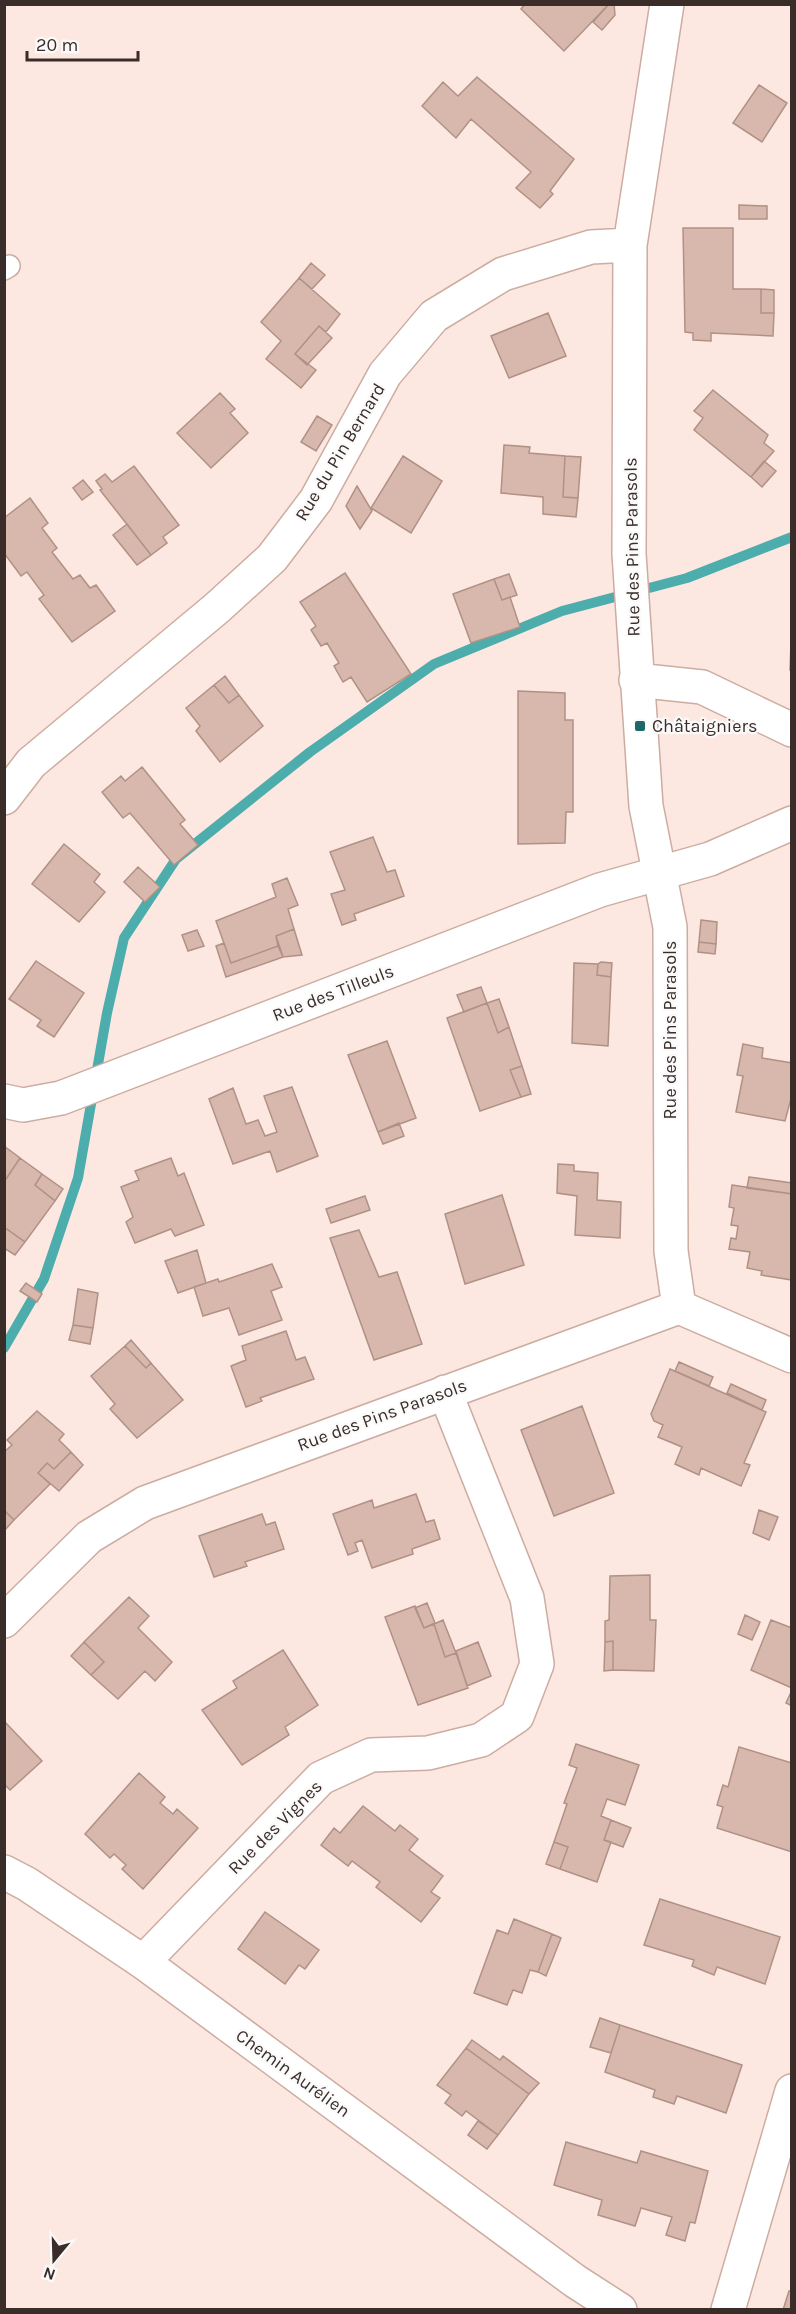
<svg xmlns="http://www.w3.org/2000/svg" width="796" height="2314" viewBox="0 0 796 2314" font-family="Karla,sans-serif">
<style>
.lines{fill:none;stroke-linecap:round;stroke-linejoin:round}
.stream{stroke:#4cadac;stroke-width:10}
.building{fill:#d8b8ac;stroke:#b09186;stroke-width:1.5}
.service-casing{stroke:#cdaca1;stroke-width:24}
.minor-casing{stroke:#cdaca1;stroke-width:36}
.service{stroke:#fff;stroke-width:21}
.minor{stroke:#fff;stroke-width:33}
.poi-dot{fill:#1a6868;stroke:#fafafa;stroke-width:2}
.labels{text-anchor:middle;stroke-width:4.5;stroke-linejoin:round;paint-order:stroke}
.street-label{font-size:18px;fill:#3a2d29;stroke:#fafafa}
.poi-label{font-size:18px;fill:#3a2d29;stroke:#fafafa;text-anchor:start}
</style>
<rect width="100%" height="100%" fill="#fce8e0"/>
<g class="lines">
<path class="stream" d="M4,1348L44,1279L78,1178L107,1013L124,938L176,859L310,752L434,664L562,611L687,578L792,537"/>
</g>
<path class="building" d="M525,4H609L564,51L521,9Z
M609,4H614L615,15L602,30L593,22Z
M477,77L574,159L550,191L553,194L540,208L516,188L531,172L471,119L456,138L422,106L443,82L458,96Z
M759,85L787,103L762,142L733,123Z
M739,205L767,206V219H739Z
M683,228H733V289H761V313H774L773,336L711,333V341L693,340V333L685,332Z
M311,263L325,275L312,289L299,278Z
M299,278L340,314L326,332L319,326L295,354L316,370L301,388L266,359L281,341L261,322Z
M761,289L774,290V313H761Z
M548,313L566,356L509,378L491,336Z
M319,326L332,338L307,365L295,354Z
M713,390L768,435L764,443L774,451L751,477L694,430L703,418L694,411Z
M220,393L235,409L230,413L248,433L211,468L177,433Z
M317,416L332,425L316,451L301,442Z
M504,445L530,447L529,453L565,456L563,497L578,498L576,517L543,514V497L501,493Z
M403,456L442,481L411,533L371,508Z
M565,456L581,457L578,498L563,497Z
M764,461L776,471L762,487L751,477Z
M134,466L179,525L163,537L167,543L151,555L100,490L102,489L96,481L105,474L112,482Z
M83,480L93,492L82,500L73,488Z
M357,486L372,511L360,529L346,506Z
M30,498L48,523L42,528L57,548L52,552L73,579L80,575L90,588L96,585L115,611L72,642L39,599L44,595L27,572L21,576L4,553V518Z
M127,524L151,555L137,565L113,535Z
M345,573L411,674L367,702L351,677L343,682L334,666L339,663L327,643L321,646L311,630L316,626L300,602Z
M509,574L517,595L502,600L494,579Z
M494,579L502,600L510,597L520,627L471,643L453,594Z
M792,616V670H790Z
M225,676L239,695L229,703L214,685Z
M214,685L229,703L239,695L263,726L220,762L196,731L200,726L186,708Z
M518,691L565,693V720H573V812H566L565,843L518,844Z
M142,767L185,820L180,824L198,845L174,865L130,813L123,818L102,792L121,776L125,781Z
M373,837L387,872L395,870L404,896L354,914L356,920L342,925L331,894L345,890L330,852Z
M64,844L100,874L94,882L105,892L79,922L32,884Z
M138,867L160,887L145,902L124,882Z
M287,878L298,905L288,909L294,929L276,936L278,946L231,963L216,921L276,897L272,884Z
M701,920L717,922L716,944L699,942Z
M294,929L302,955L283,957L276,936Z
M197,930L204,946L188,951L182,935Z
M699,942L716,944L715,954L698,952Z
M224,943L231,963L278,946L283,957L226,977L216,946Z
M36,961L84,993L54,1037L37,1026L41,1020L9,999Z
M601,962L612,963L611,977L597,975L598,964Z
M574,963L598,964L597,975L611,977L608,1046L572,1043Z
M481,987L487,1003L464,1012L457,995Z
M499,999L509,1027L498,1033L487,1003Z
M487,1003L498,1033L509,1027L522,1066L510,1070L521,1097L480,1111L447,1018Z
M387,1041L416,1118L378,1132L348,1055Z
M743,1044L763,1048L762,1058L792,1063V1095L785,1121L736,1112L743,1076L737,1075Z
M522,1066L531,1094L521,1097L510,1070Z
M292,1087L318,1156L277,1172L270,1151L233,1164L209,1099L233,1088L246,1124L258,1120L265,1136L277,1132L264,1096Z
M399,1123L404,1136L383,1144L378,1132Z
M4,1146L20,1158L4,1182Z
M20,1158L42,1174L35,1185L55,1201L25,1242L4,1227V1182Z
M171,1158L178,1176L184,1173L204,1225L175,1236L171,1229L135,1243L126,1222L133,1217L121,1187L139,1180L135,1171Z
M558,1164L574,1165V1171L598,1173L597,1200L621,1202L620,1238L575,1235L577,1196L557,1193Z
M42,1174L63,1189L55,1201L35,1185Z
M749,1177L792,1183V1194L747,1188Z
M732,1185L792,1194V1280L761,1275L762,1271L747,1268L750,1252L729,1249L731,1238L736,1239L738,1226L731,1225L734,1208L729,1207Z
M502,1195L524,1265L465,1284L445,1214Z
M365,1196L370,1210L331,1223L326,1209Z
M4,1227L25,1242L15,1255L4,1248Z
M359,1230L379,1277L397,1272L422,1344L374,1360L330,1238Z
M197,1250L206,1283L178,1293L165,1261Z
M272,1264L282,1287L271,1291L282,1320L239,1335L229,1308L203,1316L194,1287L218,1279L219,1282Z
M26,1283L42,1294L37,1302L20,1291Z
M78,1289L98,1293L93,1328L73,1325Z
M73,1325L93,1328L90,1344L69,1340Z
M286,1331L296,1360L305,1357L314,1379L260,1398L262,1401L246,1407L231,1366L246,1360L242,1346Z
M131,1340L151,1363L146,1368L125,1346Z
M125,1346L146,1368L151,1363L183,1400L137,1438L110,1409L115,1404L91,1376Z
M679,1362L713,1377L709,1386L675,1371Z
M670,1369L766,1412L744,1463L750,1465L741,1486L701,1468L699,1475L675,1464L682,1447L658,1437L663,1425L654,1421L651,1414Z
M731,1384L766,1400L762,1410L727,1393Z
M582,1406L614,1493L554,1516L521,1430Z
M37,1411L64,1434L59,1440L71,1452L54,1469L47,1463L38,1473L50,1484L14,1520L4,1510V1452L12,1445L7,1440Z
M71,1452L83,1465L59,1491L38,1473L47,1463L54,1469Z
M416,1494L426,1522L434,1520L440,1539L412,1549L413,1554L372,1568L362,1540L355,1543L358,1551L348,1555L333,1514L372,1500L374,1508Z
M4,1510L14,1520L4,1531Z
M759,1510L778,1517L769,1540L753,1533Z
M262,1514L266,1525L275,1522L284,1549L245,1562L247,1566L214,1577L199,1536Z
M650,1575V1620H656L654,1671L613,1670V1641L605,1642V1621L609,1620L610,1576Z
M129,1597L149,1616L138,1628L172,1662L155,1681L145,1671L118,1699L91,1675L104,1662L84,1642Z
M427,1603L435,1623L424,1628L415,1608Z
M415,1606L424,1628L434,1624L445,1657L456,1653L468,1688L418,1705L385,1617Z
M745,1615L760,1622L752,1640L738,1634Z
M443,1620L456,1653L445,1657L434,1624Z
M771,1620L792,1628V1688L751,1670Z
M613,1641V1670L604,1671L605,1642Z
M84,1642L104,1662L91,1675L71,1656Z
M478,1642L491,1676L467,1686L456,1651Z
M283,1650L318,1705L285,1727L289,1735L242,1765L202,1710L237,1688L233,1681Z
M792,1690V1706L786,1703Z
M4,1721L42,1761L10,1790L4,1784Z
M576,1744L639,1765L625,1805L607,1799L601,1816L611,1820L604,1840L611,1842L597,1882L560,1869L568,1847L554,1842L567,1804L564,1803L577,1768L569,1765Z
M739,1747L792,1763V1852L717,1828L723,1807L717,1805L723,1785L728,1787Z
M139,1773L165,1797L160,1803L173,1814L177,1809L198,1828L143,1889L122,1869L126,1865L114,1854L110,1858L85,1834Z
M363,1806L395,1831L400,1825L418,1839L409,1850L443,1876L431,1892L440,1898L421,1922L376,1887L380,1882L352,1861L348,1866L321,1845L334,1828L340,1833Z
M611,1820L631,1828L623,1847L604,1840Z
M554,1842L568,1847L560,1869L546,1864Z
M660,1899L780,1937L765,1984L717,1967L714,1975L692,1966L694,1960L644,1945Z
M265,1912L319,1950L305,1969L299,1965L285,1984L238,1949Z
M514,1919L552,1934L538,1972L530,1970L522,1993L513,1990L507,2005L474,1993L497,1930L508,1934Z
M552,1934L561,1938L546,1976L538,1972Z
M600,2018L620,2025L611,2053L590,2047Z
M620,2025L742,2065L726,2113L677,2096L674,2104L653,2097L655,2090L605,2072Z
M472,2040L500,2060L503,2056L539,2083L529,2094L466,2048Z
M466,2048L529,2094L498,2135L466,2111L462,2116L445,2103L451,2095L437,2085Z
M478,2121L498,2135L487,2149L468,2135Z
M566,2142L637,2163L641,2151L708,2171L695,2223L690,2222L685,2241L666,2235L672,2217L641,2208L635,2226L598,2215L602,2200L554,2185Z
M789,2291L792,2292V2310H783Z"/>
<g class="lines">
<g class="service-casing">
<path id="service" d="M4,269L9,266"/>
</g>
<g class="minor-casing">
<path id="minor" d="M636,680L702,687L792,730
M4,798L31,763L217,608L272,558L316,500L385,374L434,316L503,274L591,247L630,245
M4,1101L23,1105L61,1098L600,890L710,859L792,823
M679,1307L792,1356
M4,1621L89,1537L145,1503L679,1307L671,1251L670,927L646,806L629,554L630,245L667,4
M4,1872L27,1884L143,1962L575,2281L620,2310
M143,1962L321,1778L371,1755L428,1753L481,1740L517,1716L537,1664L527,1598L445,1392
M728,2310L792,2091"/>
</g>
<use href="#service" class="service"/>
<use href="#minor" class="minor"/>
</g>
<rect class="poi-dot" x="634" y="720" width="12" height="12" rx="3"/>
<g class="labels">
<g class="street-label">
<text transform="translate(340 452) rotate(-59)" y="6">Rue du Pin Bernard</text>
<text transform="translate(632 547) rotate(-91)" y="6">Rue des Pins Parasols</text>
<text transform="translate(333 993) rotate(-21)" y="6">Rue des Tilleuls</text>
<text transform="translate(670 1030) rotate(-90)" y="6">Rue des Pins Parasols</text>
<text transform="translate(382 1415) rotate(-20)" y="6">Rue des Pins Parasols</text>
<text transform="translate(275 1827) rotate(-45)" y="6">Rue des Vignes</text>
<text transform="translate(293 2073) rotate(36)" y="6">Chemin Aurélien</text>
</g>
<g class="poi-label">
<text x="652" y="732">Châtaigniers</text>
</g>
</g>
<rect width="796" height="2314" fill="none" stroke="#3a2d29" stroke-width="12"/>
<g transform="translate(54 2260) rotate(199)" stroke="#fafafa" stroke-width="4.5" paint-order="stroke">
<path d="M0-4.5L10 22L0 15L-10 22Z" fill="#3a2d29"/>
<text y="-9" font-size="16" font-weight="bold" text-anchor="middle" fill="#3a2d29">N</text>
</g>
<path d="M27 51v9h111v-9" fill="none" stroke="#3a2d29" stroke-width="3"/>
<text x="36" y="51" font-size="18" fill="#3a2d29" stroke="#fafafa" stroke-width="4.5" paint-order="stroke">20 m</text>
</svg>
